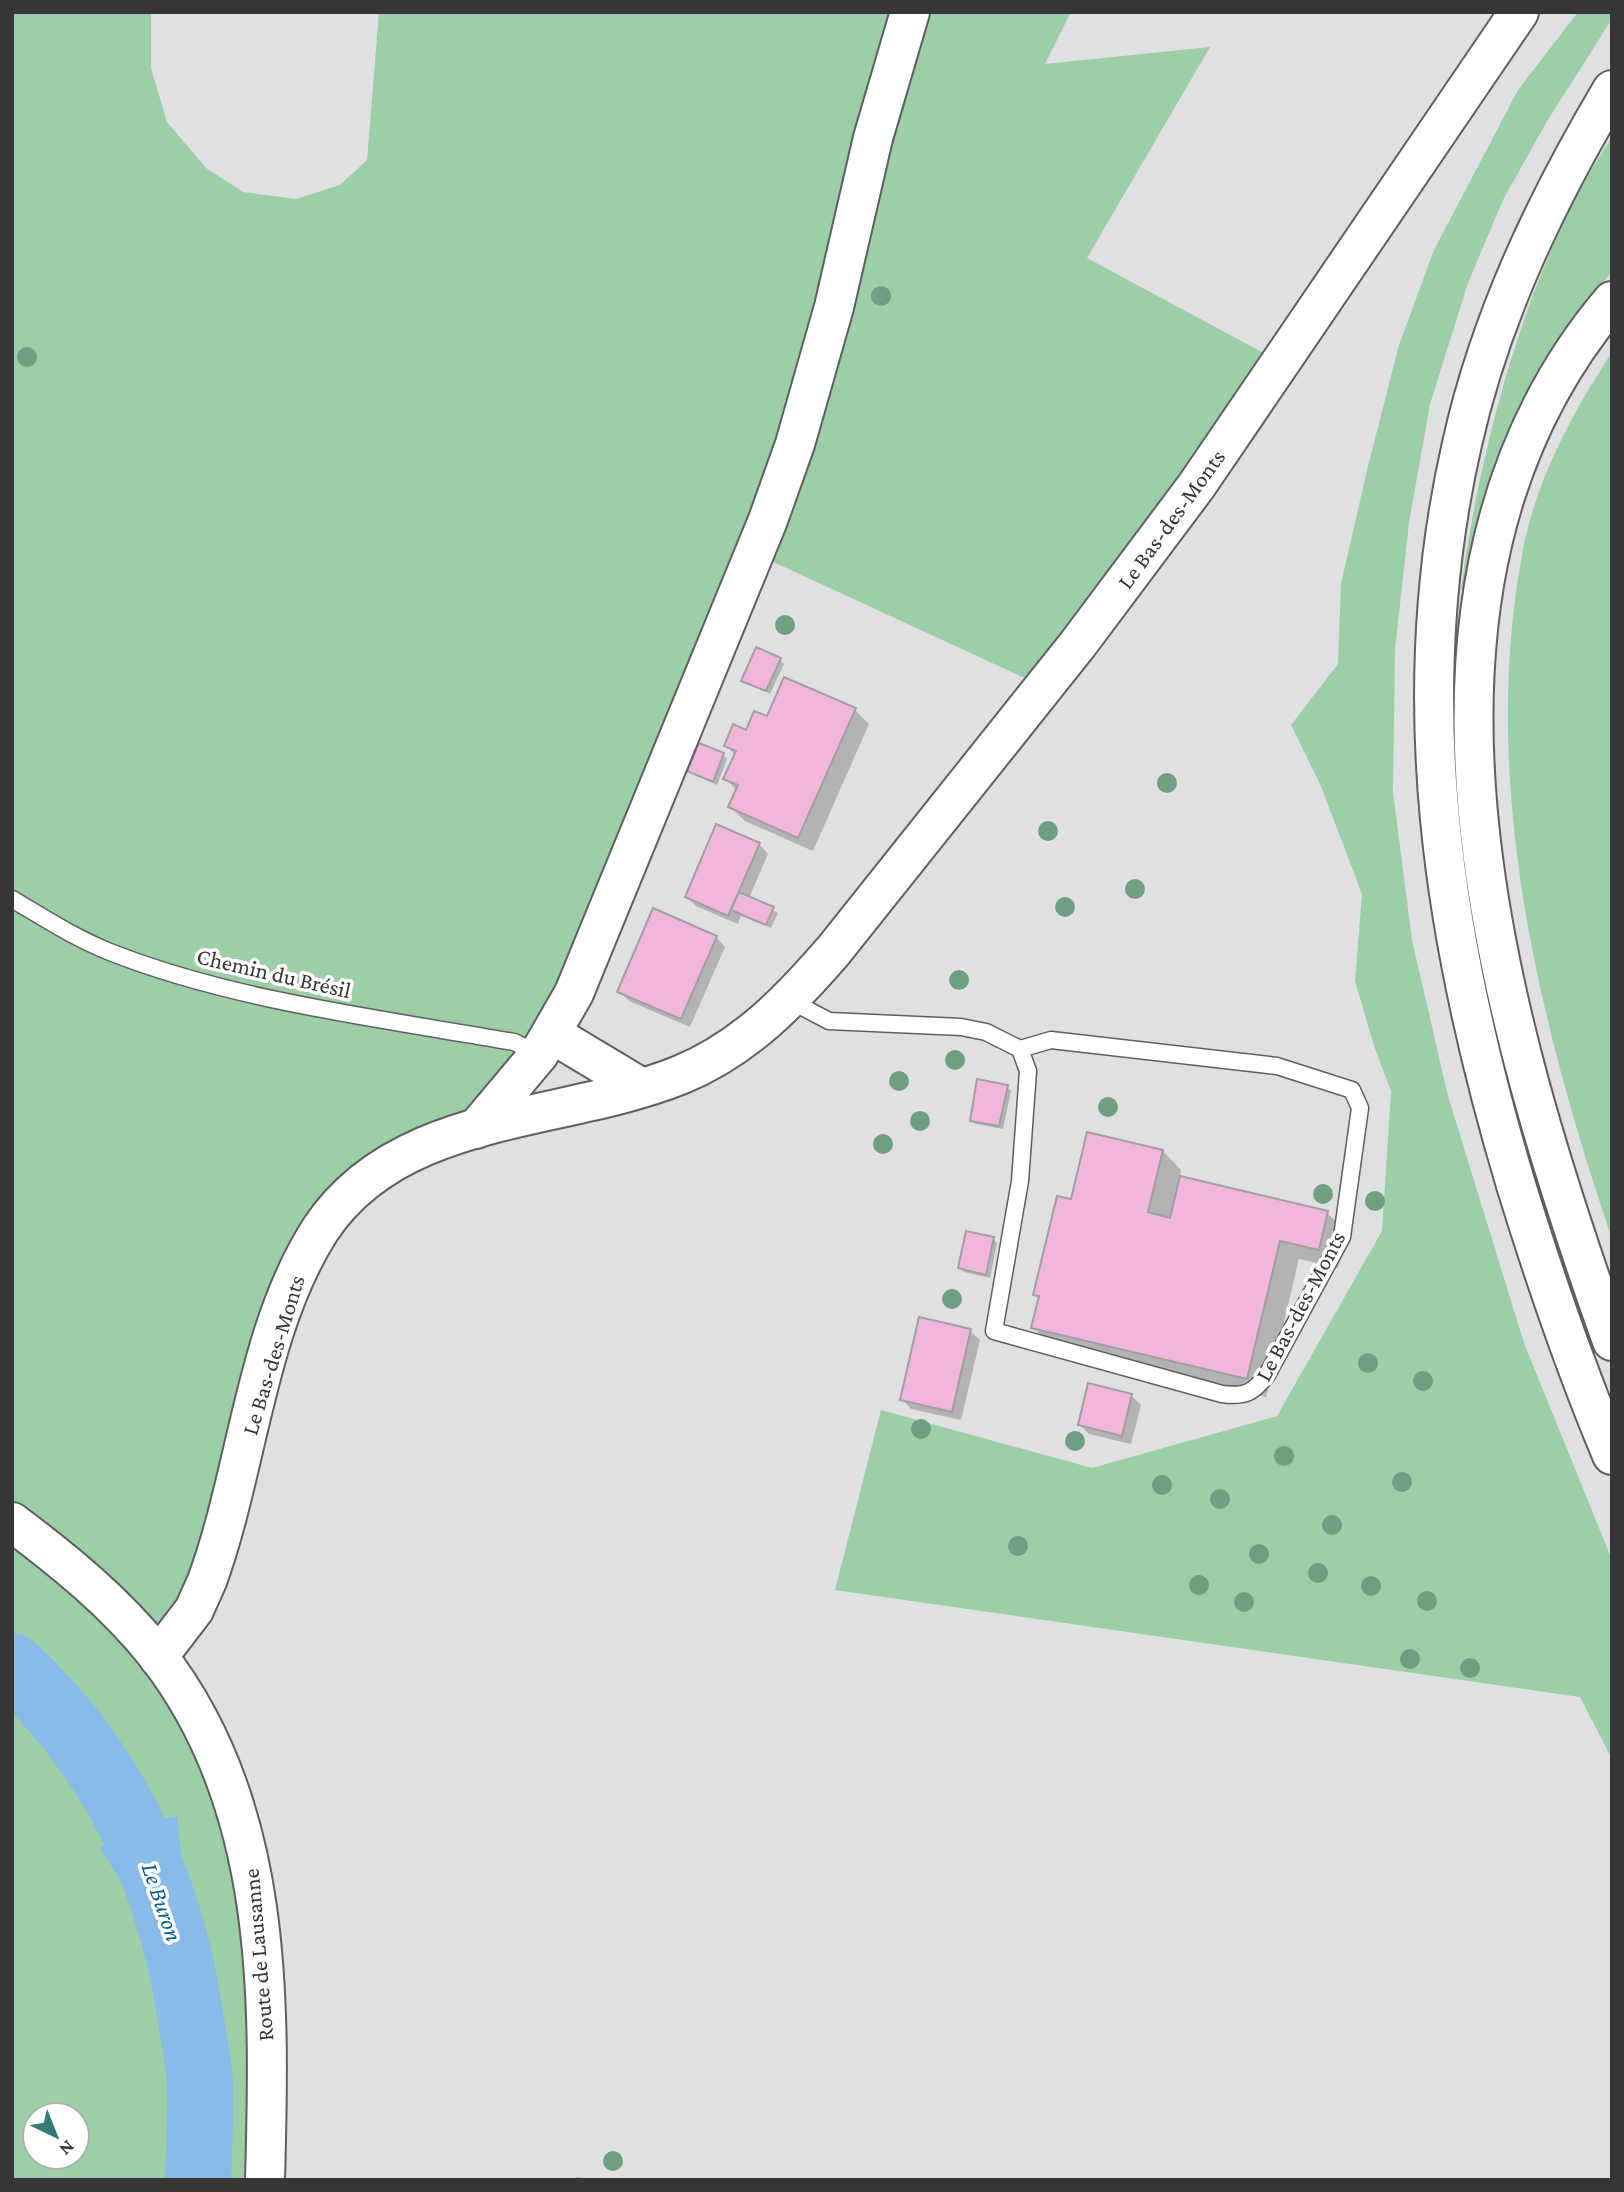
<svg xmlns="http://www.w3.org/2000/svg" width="1624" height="2192" viewBox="0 0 1624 2192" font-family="'Crimson Pro',serif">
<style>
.green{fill:#9ccea7;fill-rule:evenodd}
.water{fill:#88bbe7}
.shadow{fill:#0003}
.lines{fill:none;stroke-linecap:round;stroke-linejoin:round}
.river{stroke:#88bbe7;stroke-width:66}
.building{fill:#f1b6dc;stroke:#a19fa1;stroke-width:2}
.service-casing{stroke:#5f5f61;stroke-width:19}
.tertiary-casing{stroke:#5f5f61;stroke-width:42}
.primary-casing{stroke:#5f5f61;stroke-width:42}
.motorway-casing{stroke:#5f5f61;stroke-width:42}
.service{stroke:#fff;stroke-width:16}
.tertiary{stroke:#fff;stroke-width:38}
.primary{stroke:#fff;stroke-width:38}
.motorway{stroke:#fff;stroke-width:38}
.tree{fill:#6f9f83}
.labels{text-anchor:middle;stroke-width:7;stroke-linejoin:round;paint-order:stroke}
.street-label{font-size:23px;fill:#363637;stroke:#fff}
.water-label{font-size:24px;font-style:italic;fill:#045b91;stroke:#fff}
</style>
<rect width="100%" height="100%" fill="#e0e0e2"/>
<path class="green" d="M12,12H151V68L167,122L206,168L243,192L296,199L340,185L367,160L379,12H1071L1045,64L1210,47L1087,258L1282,363L1044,687L754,553L539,1054L320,1230L215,1559L158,1657L235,1803L265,2180H12ZM35,2115H77V2157H35Z
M1578,12H1612V19L1546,123L1503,200L1468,283L1430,404L1409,523L1395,649L1393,792L1412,940L1448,1096L1524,1343L1612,1560V1759L1580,1697L835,1590L881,1410L1092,1468L1277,1416L1382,1231L1391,1091L1374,1046L1355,981L1362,894L1320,784L1291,725L1338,664L1341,584L1368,466L1399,345L1434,250L1518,90Z
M1612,137V272C1524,369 1489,464 1464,590L1461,589C1481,441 1528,263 1612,137Z
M1612,352V1239C1538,1020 1479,780 1523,549C1537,478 1573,412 1612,352Z"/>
<path class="water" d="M177,1816L188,1909L143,1917L100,1848L134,1825Z"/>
<path class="shadow" d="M780,660L784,664L770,694L743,680Z
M785,679L855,710L869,724L813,851L745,821L730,807L737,791L726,779L736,756L726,745L767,718Z
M723,755L727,759L717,785L689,771Z
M759,844L768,854L749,898L778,913L771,928L741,916L738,924L696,906L687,897Z
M716,937L725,947L690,1027L629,1001L619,991Z
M1007,1087L1011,1091L1003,1129L976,1124L972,1120Z
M1163,1151L1181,1170L1180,1178L1327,1213L1346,1231L1338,1268L1299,1259L1266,1397L1052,1346L1033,1327L1040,1300L1035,1295L1072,1201Z
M993,1239L997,1243L990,1278L964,1272L960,1268Z
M970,1331L980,1340L961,1420L911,1409L902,1399Z
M1131,1395L1141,1405L1131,1444L1089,1434L1080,1425Z
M576,2177L600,2180H576Z"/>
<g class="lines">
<path class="river" d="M12,1666C115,1762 171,1882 191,2020C194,2041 199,2063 200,2084C201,2116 199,2148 198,2180"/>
</g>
<path class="building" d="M756,647L781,658L766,691L741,681Z
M784,677L856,708L798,838L728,807L738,785L723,779L736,751L724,746L733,724L746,730L754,711L767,716Z
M699,743L724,753L713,782L687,771Z
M716,824L760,843L728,916L685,897Z
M739,892L774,907L766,925L731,910Z
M653,908L717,936L681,1019L617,992Z
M977,1079L1008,1085L999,1126L970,1121Z
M1087,1132L1163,1150L1148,1212L1170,1218L1180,1176L1328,1211L1319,1250L1280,1241L1247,1379L1031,1328L1039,1296L1033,1295L1057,1196L1071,1199Z
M966,1231L994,1237L986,1275L958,1268Z
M919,1317L971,1329L952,1412L900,1400Z
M1088,1383L1132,1394L1122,1436L1078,1425Z"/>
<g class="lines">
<g class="service-casing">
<path id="service" d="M12,899C44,918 75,938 110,952C234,1001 383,1019 514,1042L539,1054
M789,1000L829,1021L961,1027L986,1032L1020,1049L1028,1071L1020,1181L994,1331L1222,1394C1245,1397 1253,1393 1267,1375L1342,1237L1360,1108L1352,1090L1277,1066L1051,1040L1020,1049"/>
</g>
<g class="tertiary-casing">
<path id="tertiary" d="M552,1034L642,1088
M476,1129L539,1054L574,993L768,520L795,444L834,307L873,138L910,12
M158,1657L194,1610L207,1581C248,1469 255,1332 320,1230C398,1111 561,1123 680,1075C744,1049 790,1001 834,950L1078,644L1197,485L1519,12"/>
</g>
<g class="primary-casing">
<path id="primary" d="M12,1522C64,1561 116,1603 157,1655C274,1805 270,1999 265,2180"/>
</g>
<g class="motorway-casing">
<path id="motorway" d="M1612,90C1546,201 1490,318 1462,444C1404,697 1443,941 1516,1185C1544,1276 1575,1367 1612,1455
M1612,301C1367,591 1499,1023 1612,1341"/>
</g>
<use href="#service" class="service"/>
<use href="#tertiary" class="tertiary"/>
<use href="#primary" class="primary"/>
<use href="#motorway" class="motorway"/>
</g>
<g class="tree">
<circle cx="881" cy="296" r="10"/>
<circle cx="27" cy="357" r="10"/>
<circle cx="785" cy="625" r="10"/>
<circle cx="1167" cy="783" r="10"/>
<circle cx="1048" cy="831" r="10"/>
<circle cx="1135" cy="889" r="10"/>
<circle cx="1065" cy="907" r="10"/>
<circle cx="959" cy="980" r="10"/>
<circle cx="955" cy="1060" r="10"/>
<circle cx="899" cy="1081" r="10"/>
<circle cx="1108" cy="1107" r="10"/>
<circle cx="920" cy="1121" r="10"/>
<circle cx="883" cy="1144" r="10"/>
<circle cx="1323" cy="1194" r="10"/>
<circle cx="1375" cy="1201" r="10"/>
<circle cx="952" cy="1299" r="10"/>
<circle cx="1368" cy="1363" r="10"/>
<circle cx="1423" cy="1381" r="10"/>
<circle cx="921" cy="1429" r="10"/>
<circle cx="1075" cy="1441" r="10"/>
<circle cx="1284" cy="1456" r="10"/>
<circle cx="1402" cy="1482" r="10"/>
<circle cx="1162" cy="1485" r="10"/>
<circle cx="1220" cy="1499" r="10"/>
<circle cx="1332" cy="1525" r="10"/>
<circle cx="1018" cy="1546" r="10"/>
<circle cx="1259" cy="1554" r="10"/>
<circle cx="1318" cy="1573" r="10"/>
<circle cx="1199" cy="1585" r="10"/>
<circle cx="1371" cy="1586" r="10"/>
<circle cx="1427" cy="1601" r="10"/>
<circle cx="1244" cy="1602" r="10"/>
<circle cx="1410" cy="1659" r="10"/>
<circle cx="1470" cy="1668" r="10"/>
<circle cx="613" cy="2161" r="10"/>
</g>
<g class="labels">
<g class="street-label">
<text transform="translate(1171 519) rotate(-54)" y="8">Le Bas-des-Monts</text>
<text transform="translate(274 973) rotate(13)" y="8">Chemin du Brésil</text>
<text transform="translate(1300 1306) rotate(-62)" y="8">Le Bas-des-Monts</text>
<text transform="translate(273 1355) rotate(-73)" y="8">Le Bas-des-Monts</text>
<text transform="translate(258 1955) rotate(-95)" y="8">Route de Lausanne</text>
</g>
<g class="water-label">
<text transform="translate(162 1902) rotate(71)" y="8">Le Buron</text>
</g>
</g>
<rect width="1624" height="2192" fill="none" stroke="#363637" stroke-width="28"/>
<g transform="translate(56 2136) rotate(137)"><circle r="33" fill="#ffffff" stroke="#afafaf" stroke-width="2"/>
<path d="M0-5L12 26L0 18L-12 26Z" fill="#337b75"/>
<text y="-10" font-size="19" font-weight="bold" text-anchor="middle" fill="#363637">N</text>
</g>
</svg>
